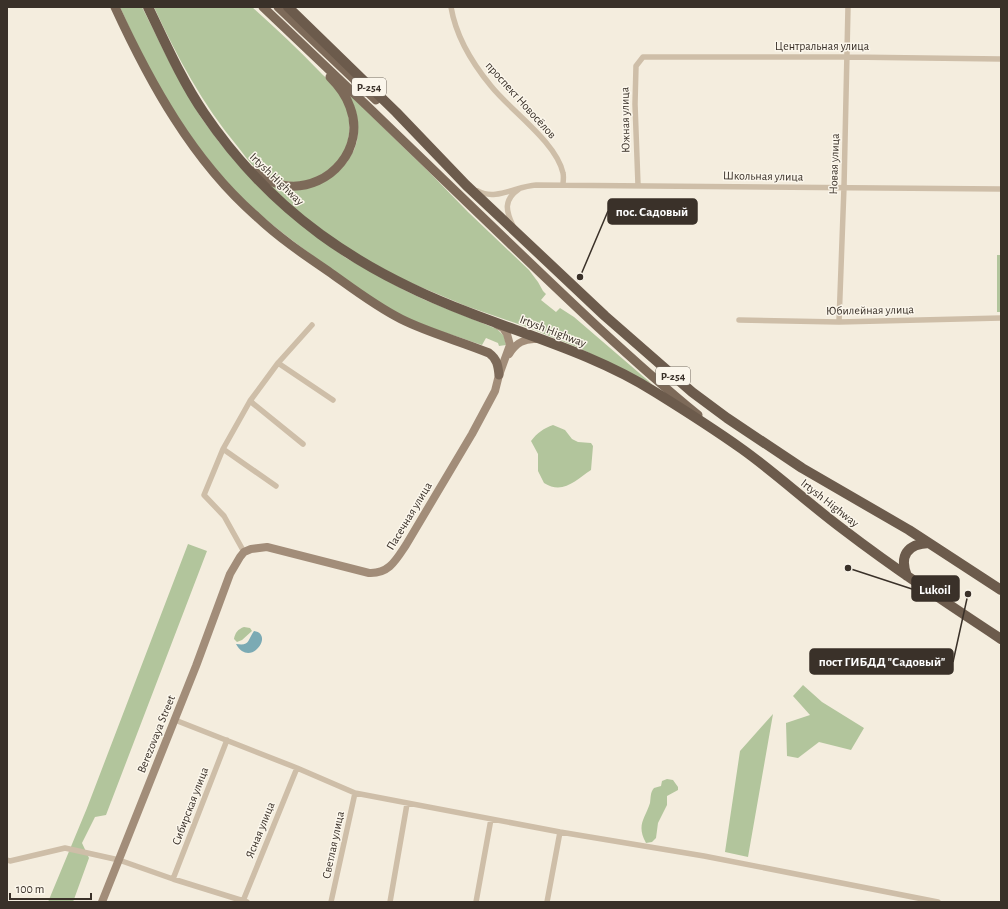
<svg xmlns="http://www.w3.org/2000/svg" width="1008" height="909" viewBox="0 0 1008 909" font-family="'Alegreya Sans',sans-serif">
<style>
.green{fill:#b2c59c}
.water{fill:#7baab4}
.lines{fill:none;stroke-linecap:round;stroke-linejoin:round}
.minor{stroke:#cebea8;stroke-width:5.5}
.secondary{stroke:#a28d79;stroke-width:8}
.primary{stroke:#7d6a59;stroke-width:9}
.trunk{stroke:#6c5b4c;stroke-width:10}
.labels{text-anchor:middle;stroke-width:3;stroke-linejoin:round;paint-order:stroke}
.shield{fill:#fbf6eb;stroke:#746c63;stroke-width:1}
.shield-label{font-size:11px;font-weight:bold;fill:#3a3129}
.street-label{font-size:12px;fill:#3a3129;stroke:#fbf6eb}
.leader{fill:none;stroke:#3a3129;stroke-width:1.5}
.callout-dot{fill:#3a3129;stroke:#fbf6eb;stroke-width:1.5}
.callout{fill:#3a3129;stroke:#3a3129;stroke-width:1.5}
.callout-label{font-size:13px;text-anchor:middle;font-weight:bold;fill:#fff}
</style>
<rect width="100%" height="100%" fill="#f4edde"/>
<path class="green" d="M120,7H142L173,69L200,116L219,142L240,167L309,231L346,258L402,289L425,300L497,329L504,336L506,345L499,346L498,343L486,338L482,345C456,336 428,328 403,316C374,302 349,282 324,264C293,241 262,219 235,191C186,138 149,73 120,7Z
M154,7H252C275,28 298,49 320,72C327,79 336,86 341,94C352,114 353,141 339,160C335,166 327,171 321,175C306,187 278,182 263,174C253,168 245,156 238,147C203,105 177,57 154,7Z
M350,95L430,173L468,212L529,270L538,282L543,291L546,294L541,300L556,312L560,308L574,317L652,384L577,347L524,326L466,306L404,280L349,250L286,203L268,184L271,185L331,177L339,171L347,162L354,150L357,141L358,130L356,112L349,96Z
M997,255H1001V312H997Z
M553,425L565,430L572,439L578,442L591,443L593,446L591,470C576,480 563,495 544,483L538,471V454L531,441C537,433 544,428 553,425Z
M188,544L207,551L106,815L95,817L82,843L89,858L73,902H48L87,808Z
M244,627L250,628L252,631L242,640L237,642L234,639C235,633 238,629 244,627Z
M803,685L822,702L864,728L851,750L819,742L798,758L787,756L786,723L810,715L793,696Z
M773,714L748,857L725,852L740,751Z
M667,779L673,780L678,787V790L667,796V805L658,823L656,838L652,842L646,843C636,825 645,819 650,803C651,797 650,793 654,788L661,786L662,781Z"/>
<path class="water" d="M254,631C275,634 250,669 236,644C250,646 247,641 254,631Z"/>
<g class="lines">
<path class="minor" d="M451,7C456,37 472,63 491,86C511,111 556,142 563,173C564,177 563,181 563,185
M638,185L635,104L636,66L643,57H848L1001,59
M478,191C495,201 517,186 536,185L1001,189
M513,226C506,211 503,200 519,189
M739,320L839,322L1001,318
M839,322L844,187L848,7
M278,363L333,400
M250,401L303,444
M223,449L276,486
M244,552L224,516L204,495L223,449L250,401L278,363L312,325
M175,720L297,768L355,793L560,832L704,856L938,902
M7,860L10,861L65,848L119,860L173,879L247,902
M173,879L227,740
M243,901L297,768
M331,902L355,793
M390,902L407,804
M476,902L491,819
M547,902L560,832"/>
<path class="secondary" d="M509,354C516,343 524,338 537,339
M102,902L196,666L230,574L240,557L244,552L251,549L267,547L369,573C389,574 396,560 406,545L472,434L495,391L499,375L510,345L507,334L503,328L497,325"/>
<path class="primary" d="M115,7C150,83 193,161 256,216C278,237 303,254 328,271C352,288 375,306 401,319C429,333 460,341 489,353C497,359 498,365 499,375
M263,7C334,74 405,142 475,210C548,280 620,351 698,415
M278,7L376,100
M253,171C264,178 275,185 289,186C330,189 366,148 350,107C346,95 339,86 330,77"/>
<path class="trunk" d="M148,7C165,42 182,81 204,113C271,212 359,271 470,313C532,337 598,356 655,392C684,410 714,429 742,449C777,474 809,504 844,530C895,569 948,604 1001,639
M288,7L396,112L466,185L605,316L692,392L727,418L802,468L909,530L1001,590
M907,576C899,556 907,544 929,543"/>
</g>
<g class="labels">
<g class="shield">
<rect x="352" y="78" width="34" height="18" rx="3"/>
<rect x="656" y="367" width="34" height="18" rx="3"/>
</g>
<g class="shield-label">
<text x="369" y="91">Р-254</text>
<text x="673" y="380">Р-254</text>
</g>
<g class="street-label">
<text x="822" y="50">Центральная улица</text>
<text transform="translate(521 100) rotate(48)" y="4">проспект Новосёлов</text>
<text transform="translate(625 120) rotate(-91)" y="4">Южная улица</text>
<text transform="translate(834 164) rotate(-88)" y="4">Новая улица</text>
<text transform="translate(763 176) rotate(1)" y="4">Школьная улица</text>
<text transform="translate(277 179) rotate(44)" y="4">Irtysh Highway</text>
<text transform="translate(870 310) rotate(-1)" y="4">Юбилейная улица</text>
<text transform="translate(553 331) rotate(21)" y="4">Irtysh Highway</text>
<text transform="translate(830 503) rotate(38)" y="4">Irtysh Highway</text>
<text transform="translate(409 516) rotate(-59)" y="4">Пасечная улица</text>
<text transform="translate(156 734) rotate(-68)" y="4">Berezovaya Street</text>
<text transform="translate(190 806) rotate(-69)" y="4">Сибирская улица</text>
<text transform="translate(260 830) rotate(-68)" y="4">Ясная улица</text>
<text transform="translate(333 845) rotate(-78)" y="4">Светлая улица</text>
</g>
</g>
<path class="leader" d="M580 277L608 211M848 568L912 589M968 594L953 662"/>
<g class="callout-dot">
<circle cx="580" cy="277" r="4"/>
<circle cx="848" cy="568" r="4"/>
<circle cx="968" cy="594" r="4"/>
</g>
<g class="callout">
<rect x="608" y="199" width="89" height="25" rx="4"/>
<rect x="912" y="576" width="47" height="25" rx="4"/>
<rect x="810" y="649" width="143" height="25" rx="4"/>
</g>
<g class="callout-label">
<text x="652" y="216">пос. Садовый</text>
<text x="935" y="594">Lukoil</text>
<text x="882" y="666">пост ГИБДД "Садовый"</text>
</g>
<rect width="1008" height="909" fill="none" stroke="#3a3129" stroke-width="16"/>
<path d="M10 893v6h81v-6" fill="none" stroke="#3a3129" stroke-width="2"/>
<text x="16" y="893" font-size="12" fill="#3a3129" stroke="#fbf6eb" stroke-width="3" paint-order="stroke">100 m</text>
</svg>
